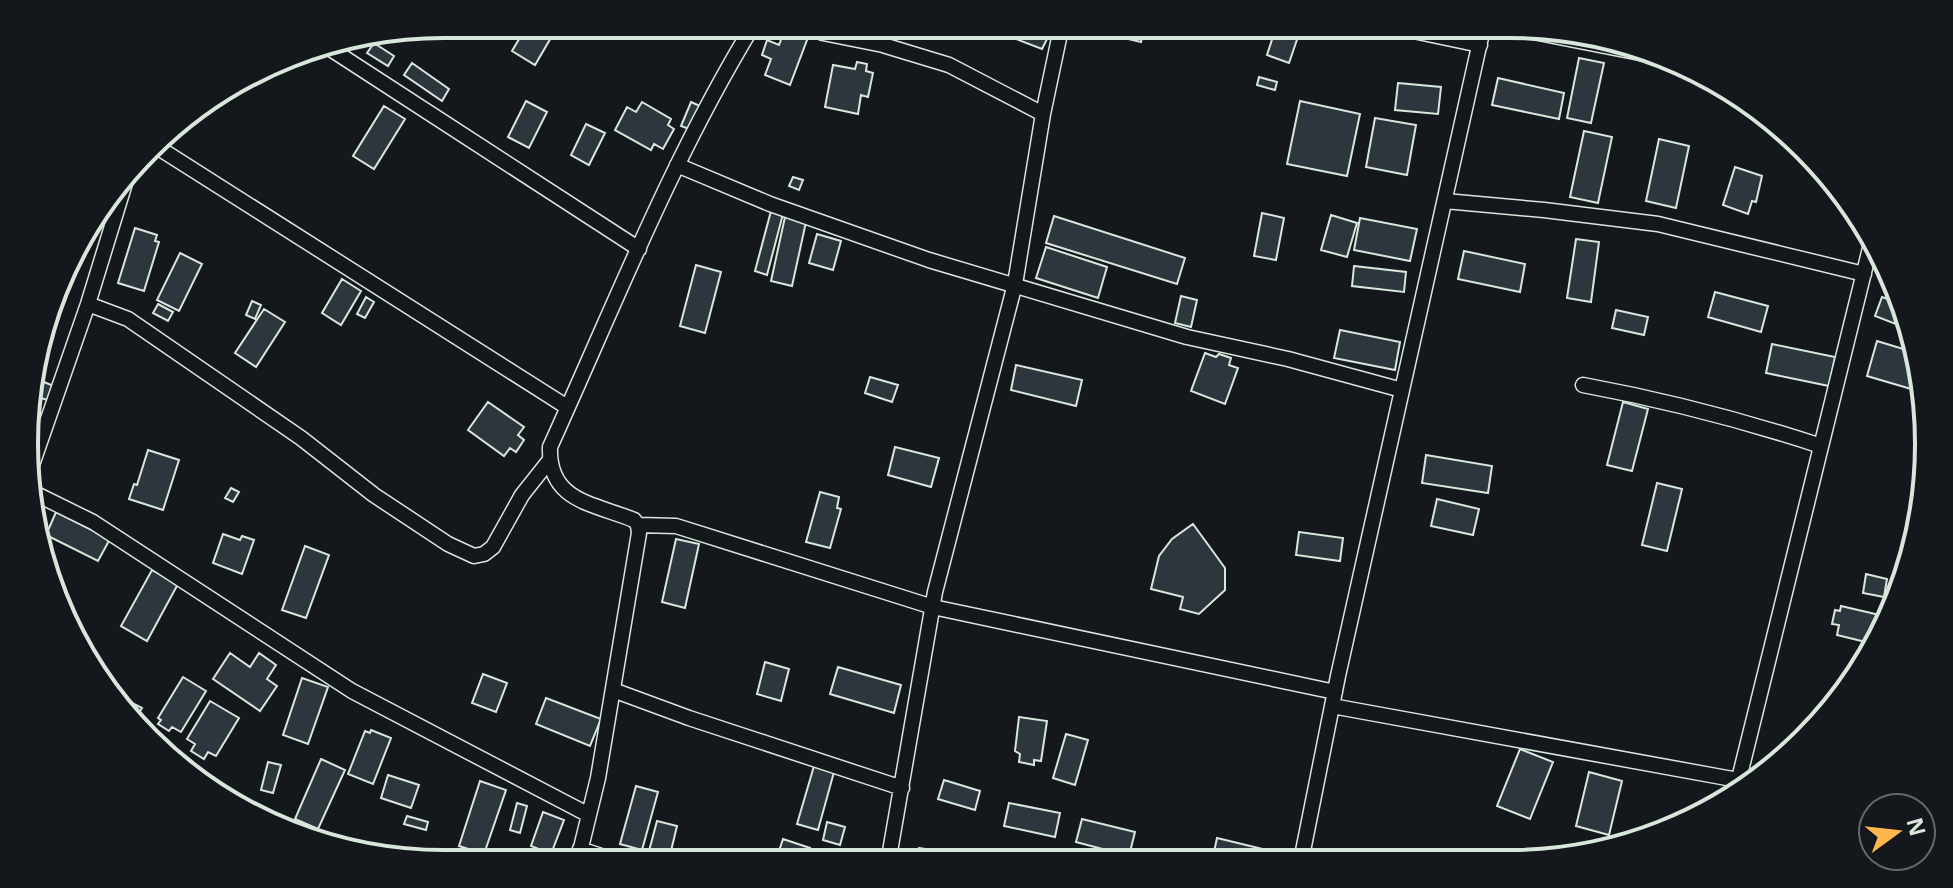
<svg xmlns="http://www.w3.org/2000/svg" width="1953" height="888" viewBox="0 0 1953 888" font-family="'Noto Sans',sans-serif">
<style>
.building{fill:#2c363c;stroke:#d8e6dc;stroke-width:2}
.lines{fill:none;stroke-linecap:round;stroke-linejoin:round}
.street-casing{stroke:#d8e6dc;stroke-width:17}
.street{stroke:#14181c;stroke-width:14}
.rim{fill:none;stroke:#d8e6dc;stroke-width:4}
</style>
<rect width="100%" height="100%" fill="#14181c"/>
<path class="building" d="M528,24H559L535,65L512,51Z
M787,24L810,32L790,85L765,75L771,59L762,55L767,40L779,45Z
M986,24H1051L1054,25L1042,49L985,27Z
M1097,24H1145L1141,42L1095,31Z
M1277,24H1296L1295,26L1301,28L1289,63L1267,55Z
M374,43L394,56L388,66L367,53Z
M1579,58L1604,63L1591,123L1567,118Z
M857,62L867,64L866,71L873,73L868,97L861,95L858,114L825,107L833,65L855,69Z
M412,63L449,89L442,101L404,75Z
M1259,77L1277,82L1275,90L1257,85Z
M1498,78L1564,93L1559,119L1492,105Z
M1398,83L1441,87L1438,114L1395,110Z
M526,101L547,112L529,148L508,137Z
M1300,101L1360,114L1347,176L1287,164Z
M642,102L671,119L668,125L674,129L663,149L654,144L651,150L615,130L627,107L636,112Z
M691,102L700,106L689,129L681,126Z
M384,106L405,119L374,169L353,156Z
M1375,118L1416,125L1407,175L1366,167Z
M586,124L605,133L589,165L571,155Z
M1584,131L1612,137L1598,203L1570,197Z
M1659,139L1689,146L1676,208L1646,201Z
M1735,167L1762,176L1756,202L1752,201L1748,214L1723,205Z
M793,177L803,180L799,190L789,186Z
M771,211L783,214L767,275L755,271Z
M1262,213L1284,218L1276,260L1254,256Z
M1331,215L1357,223L1347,257L1321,250Z
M1054,216L1185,258L1177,284L1046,243Z
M785,217L806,222L792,286L771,281Z
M1360,218L1417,229L1410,261L1354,250Z
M135,228L157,235L155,241L159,242L144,291L118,283Z
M817,234L841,241L833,270L809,263Z
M1576,239L1599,242L1591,302L1567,298Z
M1046,247L1107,267L1098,298L1036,278Z
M1464,251L1525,264L1520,292L1458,279Z
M180,253L202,264L179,311L157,300Z
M696,265L721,272L705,333L680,326Z
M1354,266L1406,272L1404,292L1352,286Z
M342,279L361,291L341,325L322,313Z
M1715,292L1768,306L1761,332L1708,317Z
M1181,296L1197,300L1191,327L1175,323Z
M366,297L374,302L365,318L357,314Z
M1882,297L1901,304L1906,328L1875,316Z
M252,301L261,305L255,319L246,315Z
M158,304L173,312L168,321L153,313Z
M264,309L285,322L256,367L235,353Z
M1616,310L1648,317L1644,335L1612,328Z
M1340,330L1400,342L1395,370L1334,358Z
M1877,341L1910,351L1918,391L1867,376Z
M1772,344L1835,357L1829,386L1766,373Z
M1205,353L1216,357L1219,354L1231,358L1229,365L1238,368L1225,404L1191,391Z
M1016,365L1082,380L1076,406L1011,390Z
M870,377L898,385L892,402L865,393Z
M44,382L56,387L50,401L38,397Z
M488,402L524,427L518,435L524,440L516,452L510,448L504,456L468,430Z
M1623,402L1648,409L1632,471L1607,465Z
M895,447L939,458L931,487L888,475Z
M148,450L179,460L163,510L129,499L134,484L137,485Z
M1426,455L1492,466L1488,493L1422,483Z
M1657,483L1682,489L1667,551L1642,545Z
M231,488L239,492L233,502L225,498Z
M820,492L839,497L837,508L841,509L830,548L806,542Z
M1437,499L1479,509L1473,535L1431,526Z
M56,512L110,539L98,561L46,535Z
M1193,524L1225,568V590L1199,614L1180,609L1183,597L1151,589L1159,556L1172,539Z
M1299,532L1343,538L1340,561L1296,555Z
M223,534L240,540L242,536L254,540L242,574L213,563Z
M676,539L699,544L685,608L662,602Z
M305,546L329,555L306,618L282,610Z
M152,570L178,584L147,641L121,626Z
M1866,574L1887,579L1884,597L1863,593Z
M1841,606L1884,616L1880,635L1874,644L1837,635L1839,625L1832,624L1835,610L1840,611Z
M230,653L250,667L259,653L276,665L267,679L277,686L260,711L213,679Z
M765,662L789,669L781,701L757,694Z
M838,667L901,685L894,713L830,694Z
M483,674L507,683L496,712L472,703Z
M183,677L206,691L181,732L172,727L169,731L158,724L161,720L158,718Z
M302,678L328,687L308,744L283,735Z
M546,698L601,719L590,746L536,724Z
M210,701L239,718L216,756L208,752L204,759L191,751L195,744L187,739Z
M130,702L142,708L135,721L126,710Z
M1019,717L1047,721L1041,761L1034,760V765L1019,762L1020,754L1015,751Z
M371,730L391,738L373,784L348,774L365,731L370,733Z
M1066,734L1088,740L1075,785L1053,778Z
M1520,749L1553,762L1530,819L1497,806Z
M321,759L345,770L318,829L295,819Z
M268,762L281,765L273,793L261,790Z
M814,766L834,772L818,830L797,824Z
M1589,772L1622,781L1609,835L1576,826Z
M388,775L419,785L411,808L381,798Z
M944,780L980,791L975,810L938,799Z
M480,781L506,790L484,854L459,846Z
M636,786L658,792L642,850L620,844Z
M517,803L527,806L520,833L510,830Z
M1009,803L1060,813L1055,837L1004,826Z
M543,812L564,820L551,854L531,846Z
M407,816L428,822L426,830L404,824Z
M1082,819L1135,832L1129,856L1076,842Z
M657,821L677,826L670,855L664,858L649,851Z
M827,822L845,827L840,845L823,840Z
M1217,838L1279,853L1277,861H1212Z
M783,839L810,848L805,863H775Z
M919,848L988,859L987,862H917Z
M465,855L489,862V864H463Z"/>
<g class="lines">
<g class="street-casing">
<path id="street" d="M809,24L823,33L883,45L949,65L1043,114
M1380,24L1480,45
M1493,24L1676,60
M323,44L639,249
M154,145L567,407
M677,165L770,204L929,260L1187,337L1288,359L1402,390
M1445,201L1544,210L1658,224L1864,274
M88,304L128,319L301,438L374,495L448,544L474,556L484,554L493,547L522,495L549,461
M1583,385C1664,400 1742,420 1821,446
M32,465L88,304L127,177
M32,492L93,522L352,691L589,815
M638,525L676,526L933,607L1335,692
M613,690L689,718L902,788
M1332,706L1738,780
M1735,795L1871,244
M580,849L622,863
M1301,861L1338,676L1484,24
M888,863L935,592L1015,284L1043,114L1062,24
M577,864L598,778L639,533L638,525L634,520C592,503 548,501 550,447C615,304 672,158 754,24"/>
</g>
<use href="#street" class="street"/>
</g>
<path d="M0 0H1953V888H0ZM444 38H1509A406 406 0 0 1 1915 444V444A406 406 0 0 1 1509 850H444A406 406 0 0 1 38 444V444A406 406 0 0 1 444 38Z" fill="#14181c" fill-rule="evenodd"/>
<path class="rim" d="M444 38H1509A406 406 0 0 1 1915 444V444A406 406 0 0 1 1509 850H444A406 406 0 0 1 38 444V444A406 406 0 0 1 444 38Z"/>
<g transform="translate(1897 832) rotate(75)"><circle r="38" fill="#14181c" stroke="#626a69" stroke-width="2"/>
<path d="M0-6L14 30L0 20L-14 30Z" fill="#ffb74d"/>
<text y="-12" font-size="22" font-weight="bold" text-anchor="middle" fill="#d8e6dc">N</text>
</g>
</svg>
